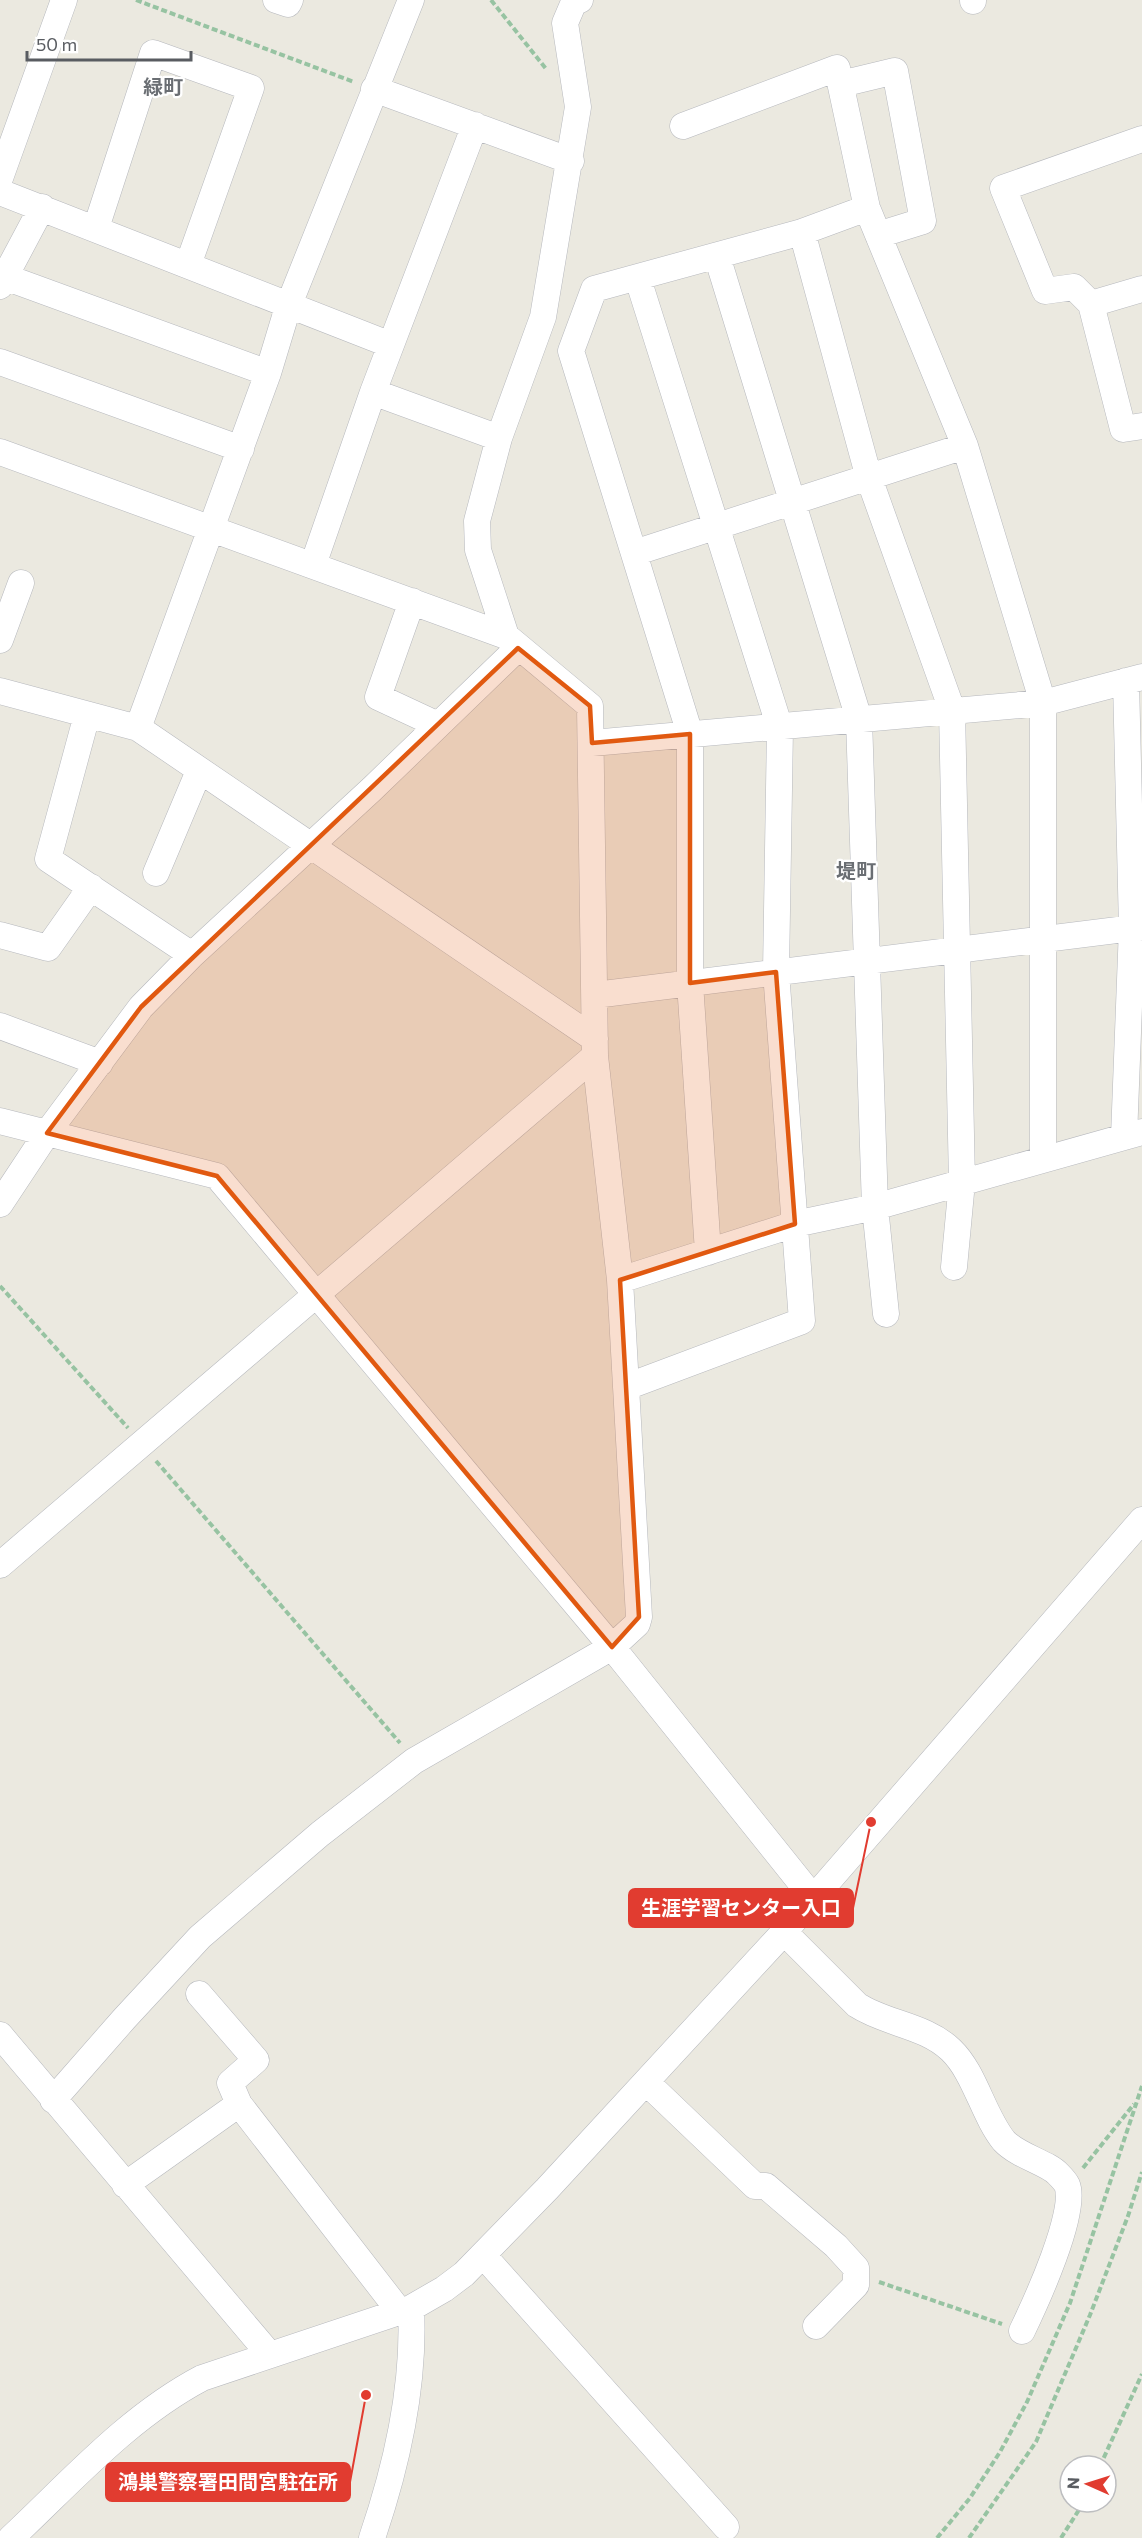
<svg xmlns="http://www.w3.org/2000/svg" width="1142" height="2538" viewBox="0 0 1142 2538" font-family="Commissioner,'Noto Sans JP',sans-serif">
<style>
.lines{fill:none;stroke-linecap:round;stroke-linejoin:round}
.minor-casing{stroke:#b6b8bd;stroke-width:27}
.path{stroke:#97c3a2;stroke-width:4;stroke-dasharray:6 3;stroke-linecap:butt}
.minor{stroke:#fff;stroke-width:26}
.marked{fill:#e15910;fill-opacity:0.2;stroke:#e15910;stroke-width:4.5;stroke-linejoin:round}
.labels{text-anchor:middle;stroke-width:4.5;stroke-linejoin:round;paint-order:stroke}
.neighbourhood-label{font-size:20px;font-weight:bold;fill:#6a6e73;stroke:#fff}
.leader{fill:none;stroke:#e13c30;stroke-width:2}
.callout-dot{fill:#e13c30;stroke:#fff;stroke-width:2}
.callout{fill:#e13c30;stroke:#e13c30;stroke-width:2}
.callout-label{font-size:20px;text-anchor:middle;font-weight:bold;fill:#fff}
</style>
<rect width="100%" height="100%" fill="#ebe9e0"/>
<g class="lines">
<g class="minor-casing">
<path id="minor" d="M276,0L288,4L290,0
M973,0V1
M841,84L895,71L923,221L878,235
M374,89L571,161
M683,126L837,68L867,208L965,446L1043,703V1158
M1142,139L1003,188L1045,291L1074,287L1091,304L1123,429L1142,426
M0,178L64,0
M0,192L391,345
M96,228L153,53L251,88L188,265
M802,232L869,478L952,710L962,1182L954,1267
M717,256L859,719L875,1207L886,1314
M5,277L268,373
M0,286L42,207
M1091,304L1142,289
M0,362L241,449
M373,392L499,438
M0,452L506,636L590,706L595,1056L620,1280L639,1617L637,1624L612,1647L414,1761L320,1834L200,1937L124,2019L53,2100
M634,553L965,446
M313,565L373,392L475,125
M412,601L378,697L438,725
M506,636L478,550L477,521L499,438L543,317L578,107L565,23L574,2L580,0
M0,640L21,583
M0,691L138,728L595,1039
M87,715L48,859L192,955
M138,728L268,373L288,307L411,0
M592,743L1043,703L1142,677
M156,873L199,771
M0,935L48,948L91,887
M595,995L1142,927
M0,1026L100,1063
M0,1121L217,1176L612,1647L814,1899
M1124,1137L1132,928L1126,681
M0,1204L47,1133L141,1007L192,955L372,789L518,648
M708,1252L690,983V734L571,351L594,289L802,232L867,208
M620,1280L795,1224L875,1207L1142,1132
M626,1387L802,1321L776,972L780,728L638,279
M0,1565L595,1056
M784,1932L857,2005C886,2024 925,2025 951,2050C975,2073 983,2115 1004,2141C1018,2156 1048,2163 1058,2174C1061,2177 1065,2181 1067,2185C1078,2211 1035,2304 1022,2331
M0,2035L270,2355
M646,2082L755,2186H766L836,2246L856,2268V2285L816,2326
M239,2104L400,2312
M125,2185L239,2104L230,2083L256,2060L199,1994
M483,2255L726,2527
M11,2538C71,2482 128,2417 202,2378L411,2308L444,2289L464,2274L547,2189L784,1932L1142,1520
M372,2538C397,2465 415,2386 411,2308"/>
</g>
<path class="path" d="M136,0L354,82
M491,0L547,70
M0,1286L128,1428
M156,1461L400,1743
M1083,2168L1134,2104
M879,2282L1002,2324
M1100,2466L1142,2374
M937,2538L970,2498L1000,2452L1027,2402L1070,2303L1142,2086
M969,2538L1036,2442L1090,2315L1128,2216L1142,2172
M1061,2538L1084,2502"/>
<use href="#minor" class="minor"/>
</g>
<path class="marked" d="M518,648L590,706L592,743L690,734V983L776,972L795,1224L620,1280L639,1617L612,1647L217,1176L47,1133L141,1007Z"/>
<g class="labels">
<g class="neighbourhood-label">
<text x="163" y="94">緑町</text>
<text x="856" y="878">堤町</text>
</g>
</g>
<path class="leader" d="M871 1822L853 1908M366 2395L350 2482"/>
<g class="callout-dot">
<circle cx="871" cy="1822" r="6"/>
<circle cx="366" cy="2395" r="6"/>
</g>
<g class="callout">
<rect x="629" y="1889" width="224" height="38" rx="6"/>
<rect x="106" y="2463" width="244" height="38" rx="6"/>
</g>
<g class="callout-label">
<text x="741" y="1915">生涯学習センター入口</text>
<text x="228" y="2489">鴻巣警察署田間宮駐在所</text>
</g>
<g transform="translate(1088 2484) rotate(273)"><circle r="28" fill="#ffffff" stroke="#bdbec0" stroke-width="1.5"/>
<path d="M0-4.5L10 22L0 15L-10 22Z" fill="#e13c30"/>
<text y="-9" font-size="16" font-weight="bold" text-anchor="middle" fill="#595c61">N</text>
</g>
<path d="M27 51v9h164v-9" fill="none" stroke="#595c61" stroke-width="3"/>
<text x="36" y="51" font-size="18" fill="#595c61" stroke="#ffffff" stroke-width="4.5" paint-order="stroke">50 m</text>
</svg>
